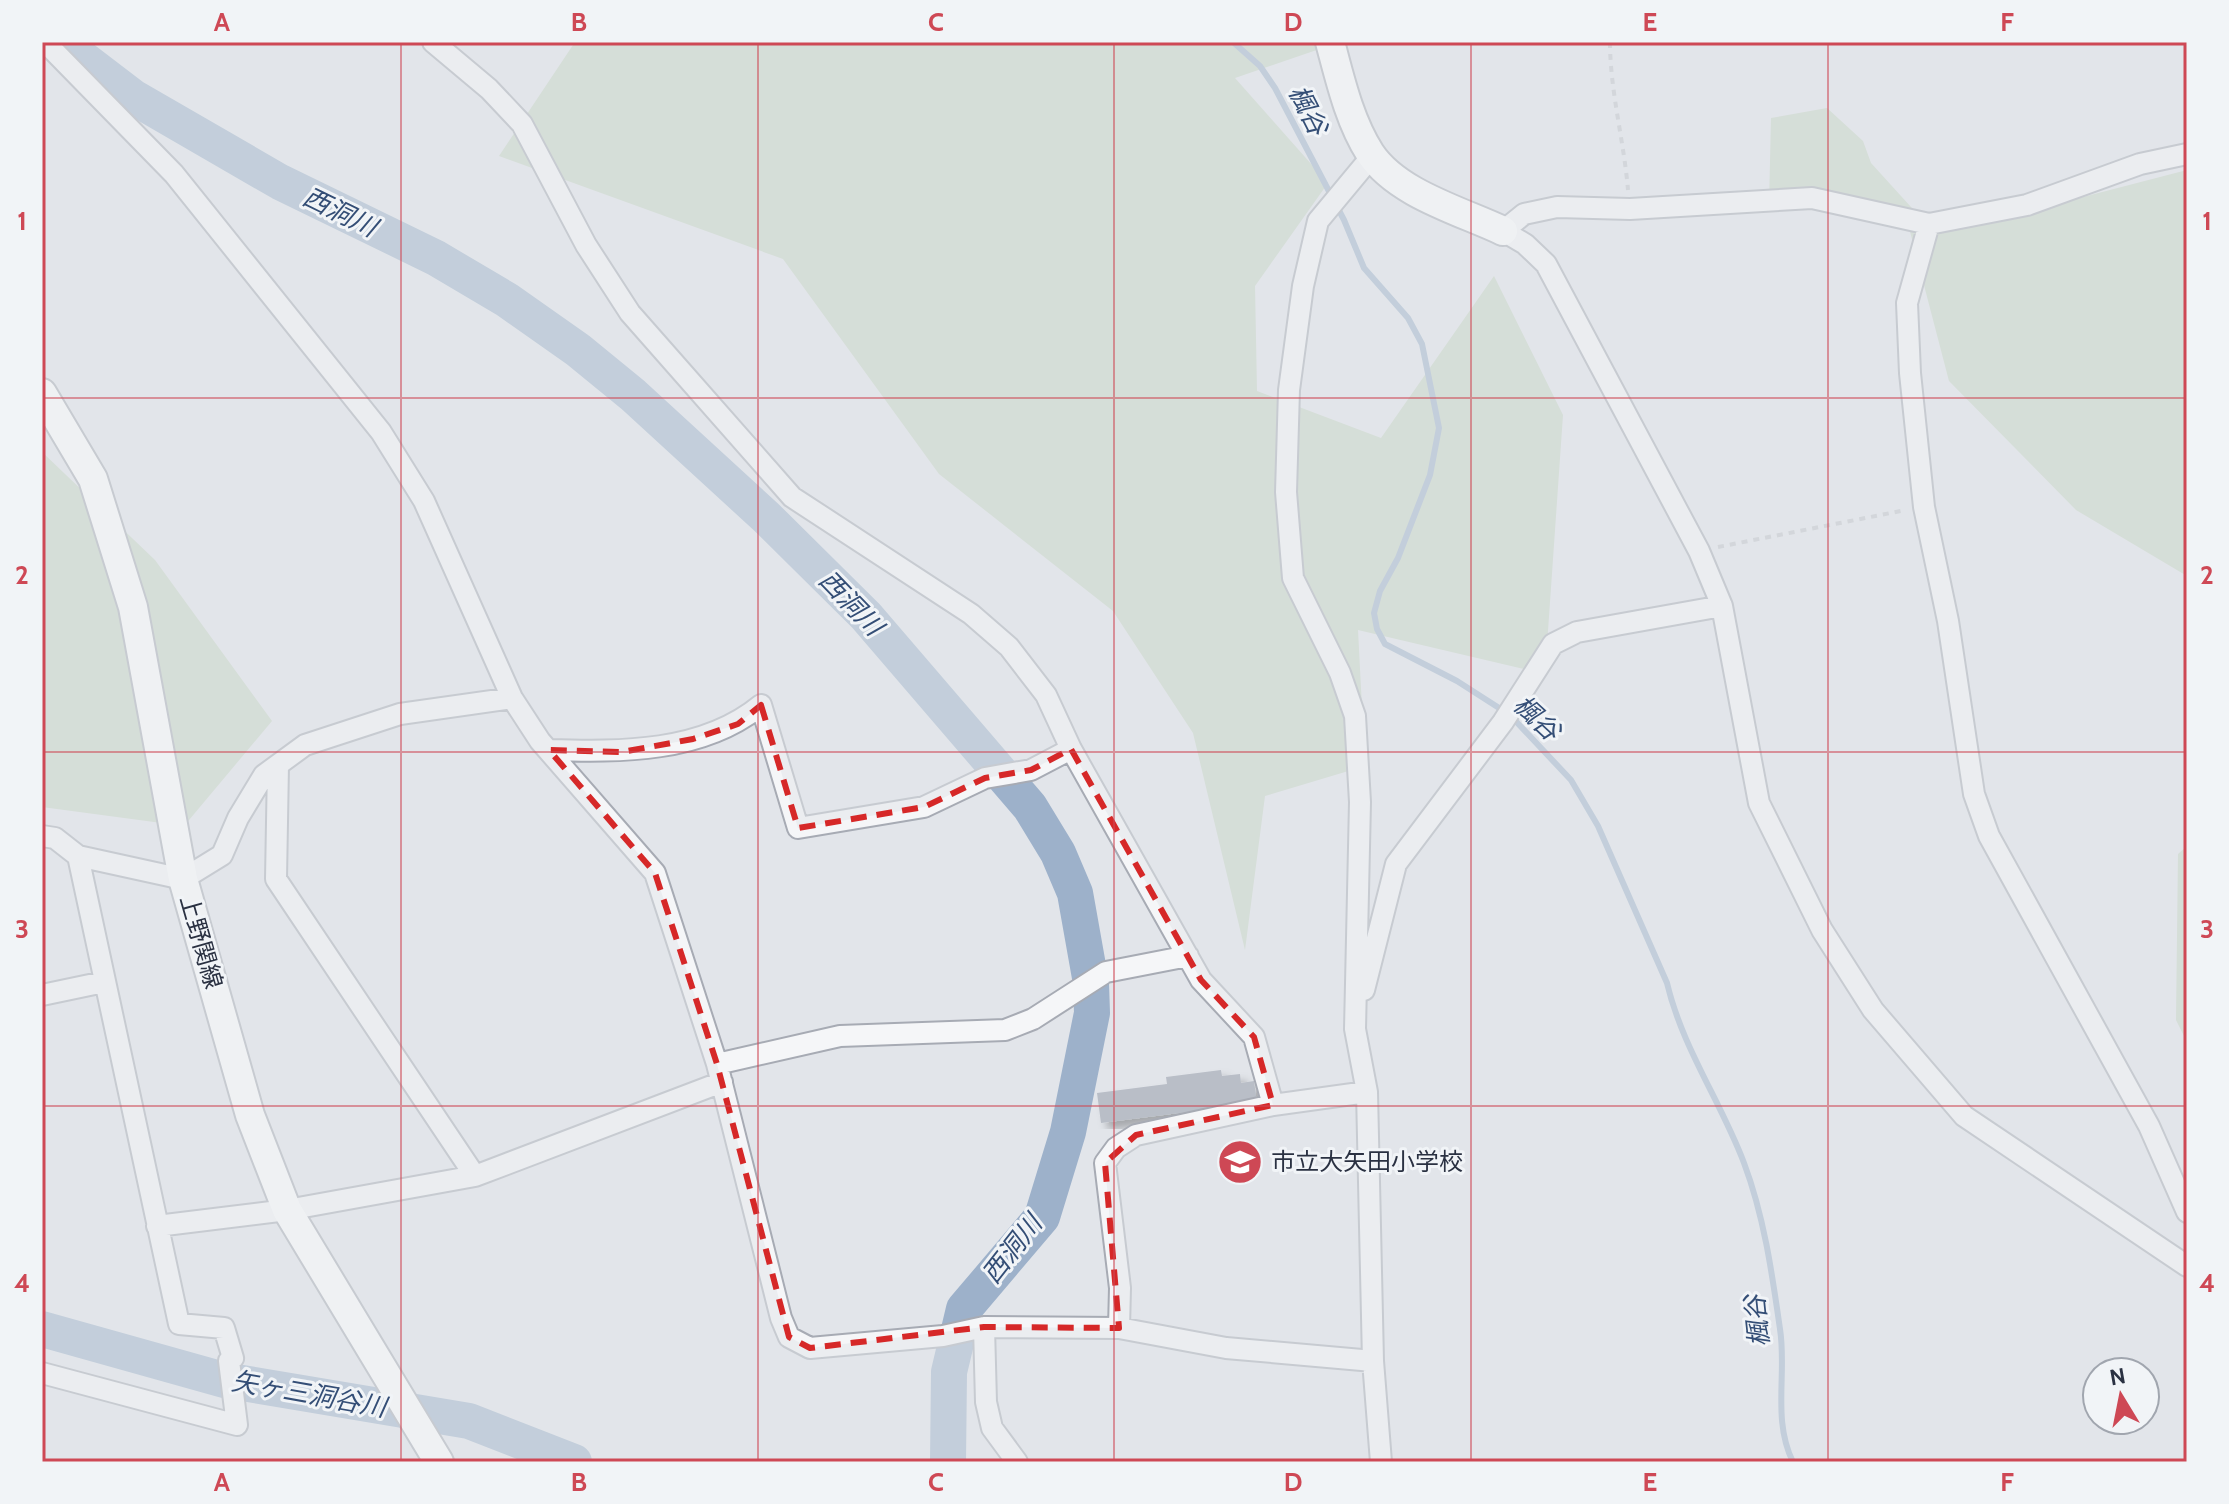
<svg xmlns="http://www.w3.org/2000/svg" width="2229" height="1504" viewBox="0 0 2229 1504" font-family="Cabin,'Noto Sans JP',sans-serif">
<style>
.green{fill:#c6d4c3}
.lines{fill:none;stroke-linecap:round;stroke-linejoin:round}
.stream{stroke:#9db1ca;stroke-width:6}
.river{stroke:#9db1ca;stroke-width:36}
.building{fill:#b9bec7;filter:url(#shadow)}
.street-casing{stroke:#a7abb4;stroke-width:24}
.secondary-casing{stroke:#a7abb4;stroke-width:32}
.path{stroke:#c0c3c9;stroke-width:4;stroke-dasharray:6 6;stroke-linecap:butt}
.street{stroke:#f5f6f8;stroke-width:20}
.secondary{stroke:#fff;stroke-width:28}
.marked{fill:none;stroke:#d62828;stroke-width:6;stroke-dasharray:16 10;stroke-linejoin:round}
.grid{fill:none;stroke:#ce4855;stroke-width:2;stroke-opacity:0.55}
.labels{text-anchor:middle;stroke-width:6;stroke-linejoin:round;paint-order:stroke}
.street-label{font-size:24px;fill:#2a3142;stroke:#f1f4f7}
.poi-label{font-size:24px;fill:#2a3142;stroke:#f1f4f7;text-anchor:start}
.water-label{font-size:26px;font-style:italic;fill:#344e76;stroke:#f1f4f7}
.neatline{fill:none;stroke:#ce4855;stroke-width:3}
.grid-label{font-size:26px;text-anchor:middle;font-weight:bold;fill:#ce4855}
</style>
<defs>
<filter id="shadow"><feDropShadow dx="7" dy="7" stdDeviation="4" flood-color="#0004"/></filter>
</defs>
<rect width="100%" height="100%" fill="#e2e5ea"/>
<path class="green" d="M575,42H1340L1235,78L1328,183L1255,286L1257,391L1381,438L1494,276L1563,415L1545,674L1358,630L1365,766L1265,796L1245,950L1193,733L1113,611L939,474L783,259L499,156Z
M1827,108L1863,141L1871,163L1921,218L1813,204L1769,206L1771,118Z
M2187,170V576L2076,510L1949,381L1907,220L1968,227Z
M42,452L155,560L272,721L184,826L42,807Z
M2187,846V1042L2176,1020L2178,854Z"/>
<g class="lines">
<path class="stream" d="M1233,42L1260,66L1275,88L1344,220L1364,268L1408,318L1422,344L1439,428L1430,475L1398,558L1380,591L1374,613L1377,629L1385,644L1457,681L1510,715L1571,780L1598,826L1667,983C1682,1047 1721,1102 1744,1163C1764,1216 1772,1273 1780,1329C1787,1373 1772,1420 1793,1462"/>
<path class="river" d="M61,42L133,97L280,182L436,258L507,300L578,350L633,395L766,517L866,616L1030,807L1058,853L1075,893L1091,983L1092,1013L1068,1132L1042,1217L964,1309L949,1372L948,1462
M42,1329L224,1380L469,1421L574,1462"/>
</g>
<path class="building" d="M1221,1070L1222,1076L1240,1074L1241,1083L1254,1081L1257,1103L1101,1123L1097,1093L1167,1084L1166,1077Z"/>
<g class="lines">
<g class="street-casing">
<path id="street" d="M45,42L174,174L381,432L424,501L512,698L540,741L655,873L717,1064L781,1318L789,1337L810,1348L943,1336L984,1327L1119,1328L1226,1348L1373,1361
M433,42L489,89L522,124L586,245L630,313L792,497L971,614L1009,647L1046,695L1071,749L1201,980L1254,1037L1273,1105
M2187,154L2140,164L2027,205L1929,224L1812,198L1630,209L1557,207L1524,214L1503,231L1525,244L1546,264L1699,551L1722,606L1759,803L1822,930L1873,1010L1964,1116L2187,1266
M1372,156L1318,221L1303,286L1289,390L1286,492L1293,578L1340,673L1355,716L1360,802L1355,1029L1367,1092L1373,1361L1381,1462
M1929,224L1907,303L1910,373L1924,507L1948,621L1974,794L1989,836L2149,1126L2187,1212
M549,750C620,752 703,753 761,705L798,828L924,807L985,778L1031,770L1071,749
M278,765L276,879L475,1176
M42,836L55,838L78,856L183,879L222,855L238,818L264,775L305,745L400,714L512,698
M1364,990L1396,864L1503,722L1553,644L1577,632L1722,606
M42,995L104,982
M717,1064L840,1036L1005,1030L1033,1019L1106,972L1188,956
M157,1226L287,1210L475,1176L722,1082
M984,1327L986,1402L992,1428L1017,1462
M1119,1328L1120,1288L1105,1163L1116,1148L1136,1135L1273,1105L1367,1092
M42,1373L237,1425L229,1361L233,1358L224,1328L179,1324L78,856"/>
</g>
<g class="secondary-casing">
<path id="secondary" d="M1330,42C1340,79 1349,120 1370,153C1397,194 1461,211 1503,231
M42,393L93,479L133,607L183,879L250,1115L287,1210L439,1462"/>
</g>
<path class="path" d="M1610,42C1610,91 1624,141 1628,190
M1718,547L1906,510"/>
<use href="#street" class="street"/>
<use href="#secondary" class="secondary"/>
</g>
<path d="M0 0H2229V1504H0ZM761,705L798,828L924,807L985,778L1031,770L1071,749L1201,980L1254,1037L1273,1105L1136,1135L1105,1163L1119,1328L984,1327L810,1348L789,1337L717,1064L655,873L549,750L622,752L693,739L738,724Z" fill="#e2e5ea" fill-opacity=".55" fill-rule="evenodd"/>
<path class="marked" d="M761,705L798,828L924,807L985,778L1031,770L1071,749L1201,980L1254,1037L1273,1105L1136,1135L1105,1163L1119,1328L984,1327L810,1348L789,1337L717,1064L655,873L549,750L622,752L693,739L738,724Z"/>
<path class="grid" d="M401,42V1462M758,42V1462M1114,42V1462M1471,42V1462M1828,42V1462M42,398H2187M42,752H2187M42,1106H2187"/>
<defs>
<g id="school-disc" transform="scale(2.3)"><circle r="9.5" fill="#ce4855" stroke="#f1f4f7"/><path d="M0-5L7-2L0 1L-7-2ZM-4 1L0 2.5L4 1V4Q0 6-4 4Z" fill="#fff"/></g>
</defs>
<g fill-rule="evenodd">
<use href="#school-disc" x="1240" y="1162"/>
</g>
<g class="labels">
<g class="street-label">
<text transform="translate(201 942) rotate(74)" y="8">上野関線</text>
</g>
<g class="poi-label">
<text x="1271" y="1170">市立大矢田小学校</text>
</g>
<g class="water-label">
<text transform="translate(1308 110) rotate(63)" y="9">楓谷</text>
<text transform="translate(340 212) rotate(26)" y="9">西洞川</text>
<text transform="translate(851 603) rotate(46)" y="9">西洞川</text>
<text transform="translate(1537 718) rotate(43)" y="9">楓谷</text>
<text transform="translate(1012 1249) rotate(-52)" y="9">西洞川</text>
<text transform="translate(1757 1321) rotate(-96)" y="9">楓谷</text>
<text transform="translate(309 1394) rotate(10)" y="9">矢ヶ三洞谷川</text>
</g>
</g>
<rect width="2229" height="1504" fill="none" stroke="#f1f4f7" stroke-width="88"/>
<g transform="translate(2121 1396) rotate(350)"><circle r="38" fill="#f1f4f7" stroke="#a1a6af" stroke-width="2"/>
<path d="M0-6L14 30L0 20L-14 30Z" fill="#ce4855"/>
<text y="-12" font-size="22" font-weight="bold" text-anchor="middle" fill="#2a3142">N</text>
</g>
<rect x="44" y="44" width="2141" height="1416" class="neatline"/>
<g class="grid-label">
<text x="222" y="31">A</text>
<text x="579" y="31">B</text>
<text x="936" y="31">C</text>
<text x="1293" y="31">D</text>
<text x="1650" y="31">E</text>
<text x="2007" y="31">F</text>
<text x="22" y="230">1</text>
<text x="2207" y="230">1</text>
<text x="22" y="584">2</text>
<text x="2207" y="584">2</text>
<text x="22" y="938">3</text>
<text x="2207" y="938">3</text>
<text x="22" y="1292">4</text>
<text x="2207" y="1292">4</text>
<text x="222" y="1491">A</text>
<text x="579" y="1491">B</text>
<text x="936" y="1491">C</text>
<text x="1293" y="1491">D</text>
<text x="1650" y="1491">E</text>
<text x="2007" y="1491">F</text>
</g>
</svg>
